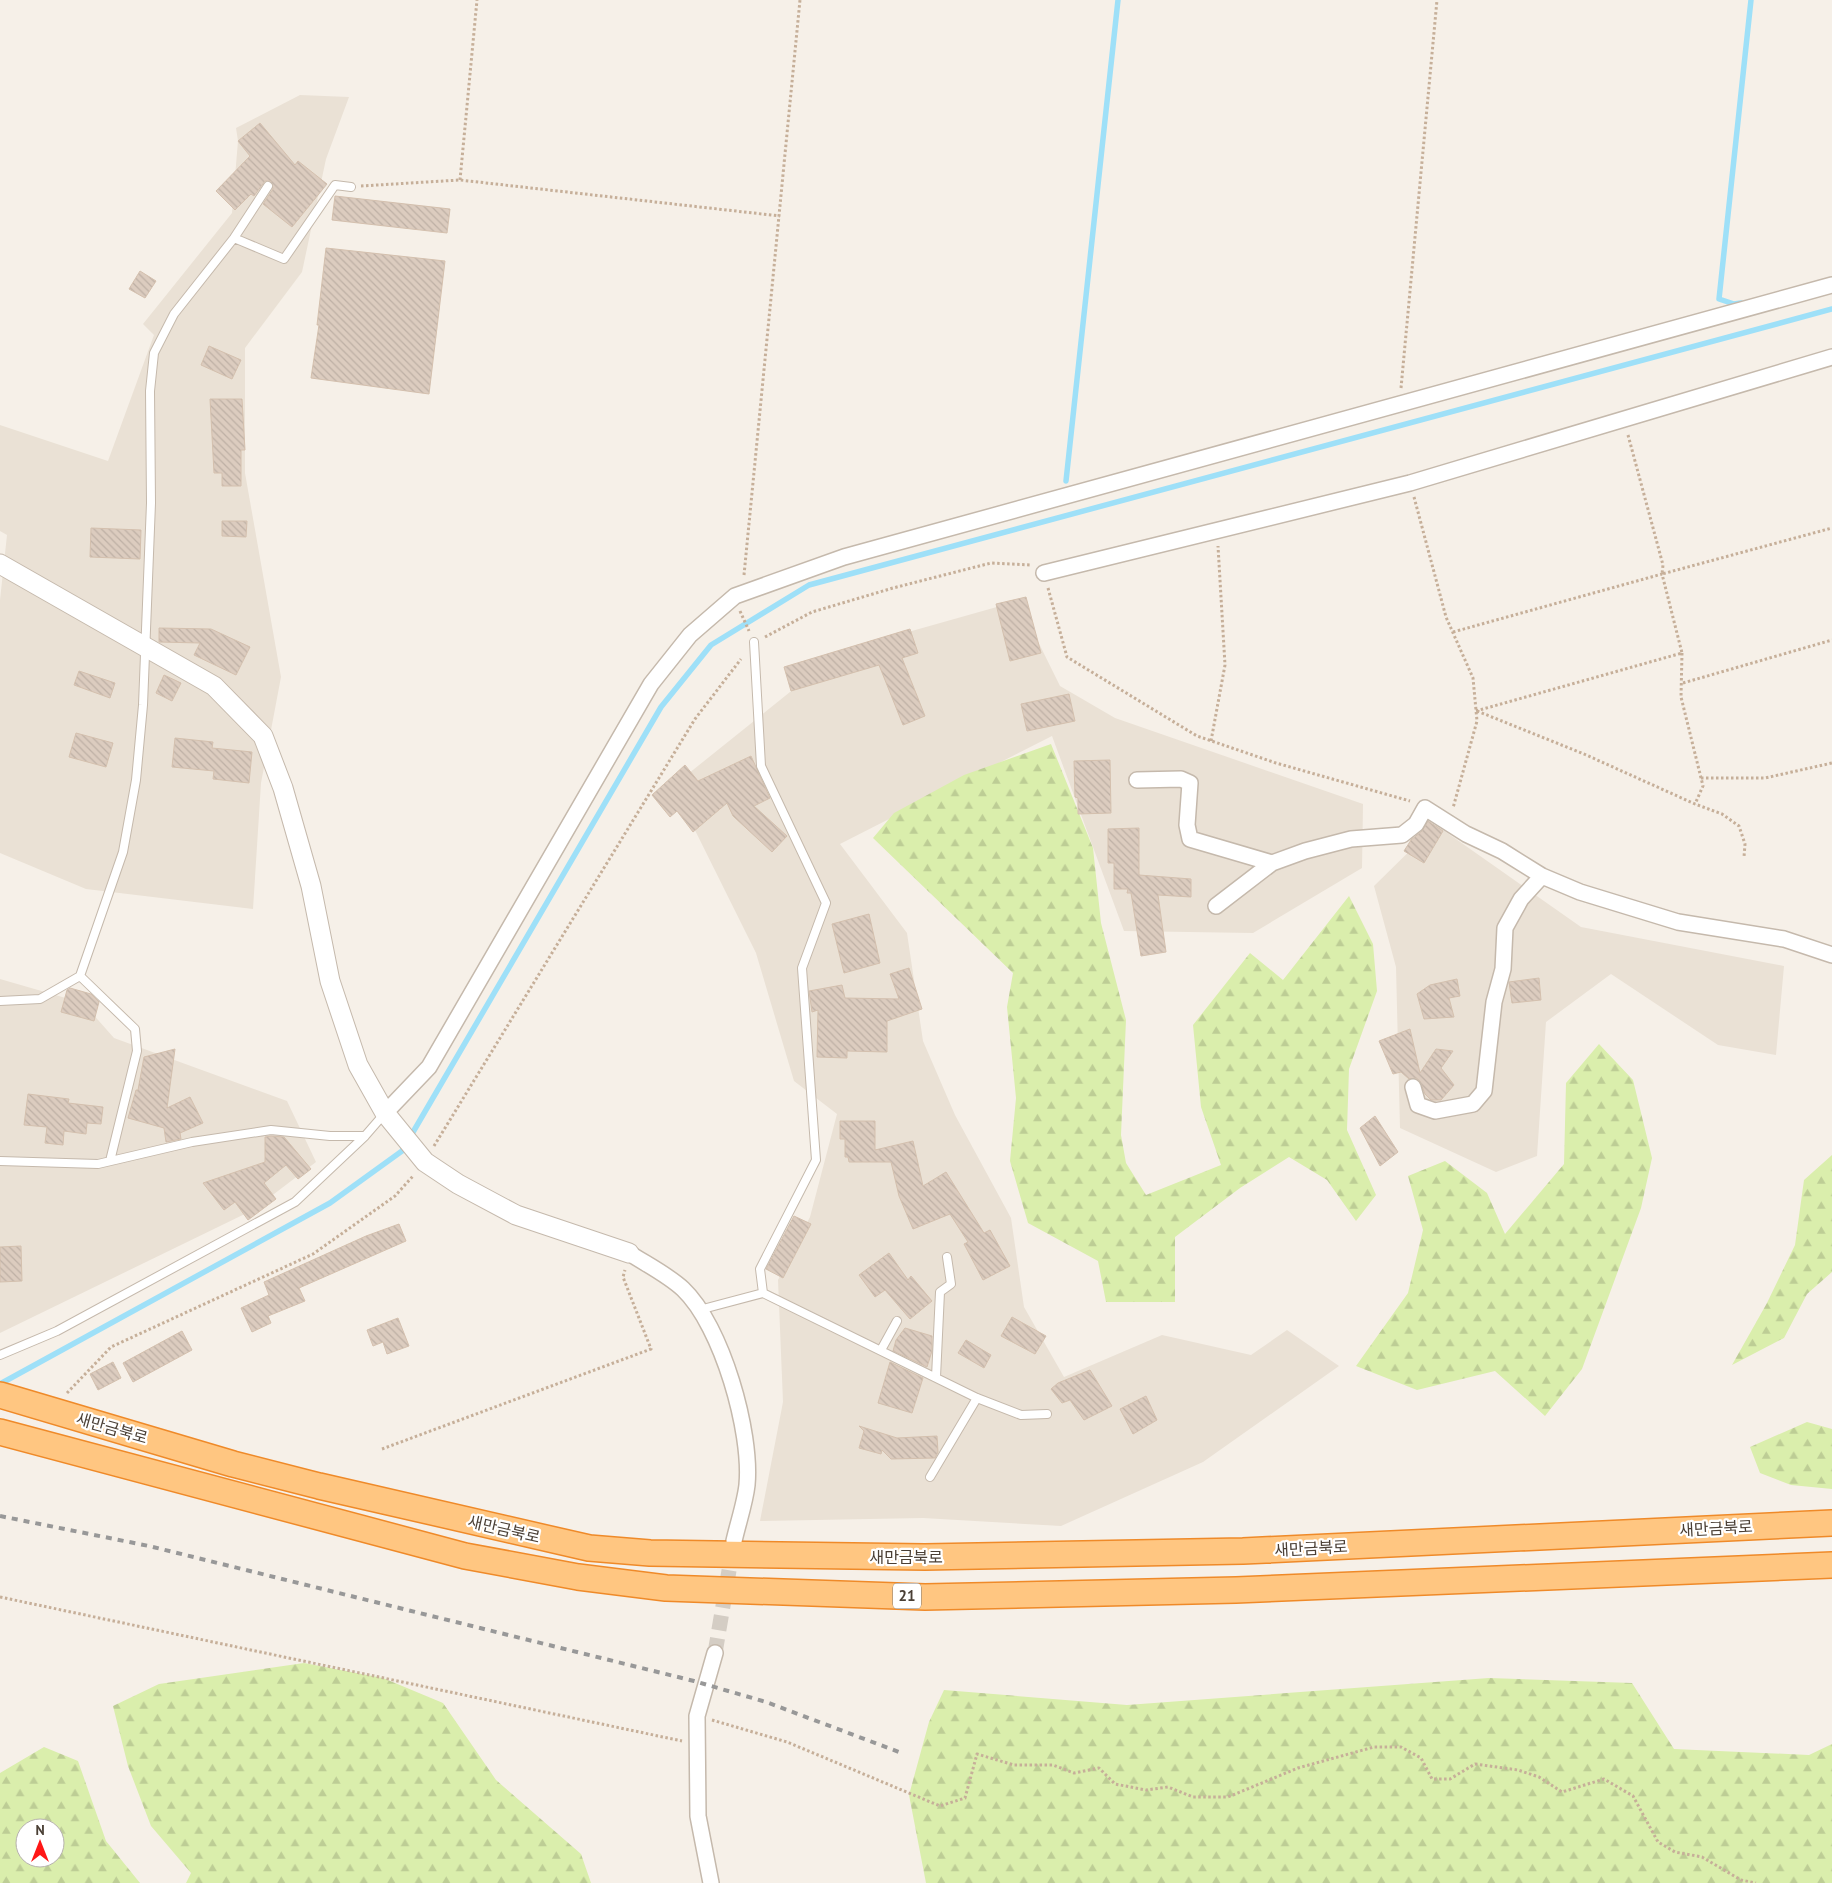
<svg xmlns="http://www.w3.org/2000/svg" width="1832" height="1883" viewBox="0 0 1832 1883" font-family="'PT Sans','Noto Sans KR',sans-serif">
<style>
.residential{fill:#eae1d5}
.forest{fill:url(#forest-firs);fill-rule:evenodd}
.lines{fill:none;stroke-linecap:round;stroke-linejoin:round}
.stream{stroke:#9ee0f8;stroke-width:5.5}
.building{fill:url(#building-back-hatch);stroke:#d4c0ae}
.minor-tunnel{stroke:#d4cdc4;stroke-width:15;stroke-dasharray:15 8;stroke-linecap:butt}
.service-casing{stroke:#c5b9ac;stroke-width:10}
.minor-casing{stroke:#c5b9ac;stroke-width:18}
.tertiary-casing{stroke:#c5b9ac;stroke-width:21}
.trunk-casing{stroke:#ef8a29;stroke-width:28}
.path{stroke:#c6af99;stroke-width:3;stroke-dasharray:2.5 2.5;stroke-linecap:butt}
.service{stroke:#fff;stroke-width:8}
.minor{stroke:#fff;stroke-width:15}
.tertiary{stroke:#fff;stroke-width:19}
.trunk{stroke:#ffc681;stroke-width:25}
.rail{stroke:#989898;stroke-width:4;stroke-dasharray:6 6;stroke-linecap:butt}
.labels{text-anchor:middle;stroke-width:4.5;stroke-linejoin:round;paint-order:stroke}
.shield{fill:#fff;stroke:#807972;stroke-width:1}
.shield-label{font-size:15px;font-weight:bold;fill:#4a3f35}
.street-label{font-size:16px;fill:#4a3f35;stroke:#fff}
</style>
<defs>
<pattern id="forest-firs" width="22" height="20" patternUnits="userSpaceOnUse" patternTransform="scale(1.25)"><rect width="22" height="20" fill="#daeeac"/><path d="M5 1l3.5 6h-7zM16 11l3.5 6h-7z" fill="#bdcd95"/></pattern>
<pattern id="building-back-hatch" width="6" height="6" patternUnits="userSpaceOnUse" patternTransform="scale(1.25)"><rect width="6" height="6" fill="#dcccbf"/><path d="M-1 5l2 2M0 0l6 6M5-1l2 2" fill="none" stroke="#beb0a5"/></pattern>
</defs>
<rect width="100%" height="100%" fill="#f6f0e8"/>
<path class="residential" d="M300,95L349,97L326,159L302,272L245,348V473L281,677L261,783L253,909L86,889L0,853V600L7,535L0,531V425L108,461L154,335L143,324L232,213L238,141L236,128Z
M1018,601L1060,686L1115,718L1363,804L1362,868L1253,933L1124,931L1052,736L840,844L907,933L923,1041L955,1115L1011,1218L1024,1307L1064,1377L1162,1335L1251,1355L1287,1330L1339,1366L1203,1462L1061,1526L923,1518L760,1521L783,1402L778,1280L810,1217L837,1114L794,1081L756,953L673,786L841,651Z
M1436,825L1581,927L1784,966L1776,1055L1718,1045L1611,974L1546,1022L1537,1156L1496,1172L1400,1128L1396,967L1374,886Z
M0,979L83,1003L114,1038L287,1101L316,1162L253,1210L0,1333Z"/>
<path class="forest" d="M1051,744L1093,848L1101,923L1126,1020L1121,1135L1126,1163L1146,1195L1221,1165L1201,1107L1193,1025L1250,953L1283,980L1349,896L1373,944L1377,991L1349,1069L1347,1130L1376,1195L1356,1221L1327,1180L1289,1157L1240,1188L1175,1237V1302H1106L1098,1261L1028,1223L1010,1161L1016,1098L1007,1007L1013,973L873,838L894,813L964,775Z
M1599,1044L1633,1080L1652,1158L1641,1208L1582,1369L1545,1416L1495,1371L1417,1390L1356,1366L1408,1293L1423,1230L1408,1176L1445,1161L1487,1193L1505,1234L1564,1164L1566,1083Z
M1832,1155V1272L1807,1294L1784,1338L1732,1365L1767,1303L1795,1245L1804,1180Z
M1807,1422L1832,1429V1489L1791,1485L1760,1473L1750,1447Z
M304,1663L383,1678L443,1703L496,1780L581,1854L591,1883H186L191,1873L151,1826L128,1766L113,1706L159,1684Z
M1489,1678L1632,1683L1674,1749L1809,1755L1832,1744V1883H926L909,1795L929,1722L944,1690L1127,1705Z
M44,1747L78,1761L106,1841L140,1883H0V1773ZM25,1828H55V1858H25Z"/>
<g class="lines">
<path class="stream" d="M1741,303L1734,304L1719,299L1751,0
M1066,481L1118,0
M0,1384L330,1203L402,1151L661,707L711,645L809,585L1832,309"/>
</g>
<path class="building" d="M260,123L295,165L298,161L327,184L292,227L263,204L273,189L271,181H265L254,196L251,194L235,210L216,191L250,156L238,141Z
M335,196L450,209L447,233L332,220Z
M326,248L445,261L429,394L311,378L319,325H317Z
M140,271L156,281L145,298L129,289Z
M209,346L241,360L232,379L201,365Z
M210,399H242L245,450H241V486H222V473H214Z
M222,521H247L246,537L222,536Z
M91,528L141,530L140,559L90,557Z
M1026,597L1041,653L1010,661L996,604Z
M159,628L211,629L250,647L236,675L194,655L200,643L159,642Z
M910,629L918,653L902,658L925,716L903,725L879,665L791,691L784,667Z
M79,671L115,683L110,698L74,685Z
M164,675L181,683L172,701L156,693Z
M1069,694L1075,721L1027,731L1021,704Z
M76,733L113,743L106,767L69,757Z
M175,738L213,742L212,748L252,752L249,783L213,779L214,771L172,767Z
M751,756L770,798L754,806L787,836L772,852L733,816L727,803L693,832L677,811L670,817L652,795L685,765L698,781Z
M1110,760L1111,813L1078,814V798L1075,797L1074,761Z
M1428,821L1443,831L1424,863L1404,851L1411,840L1422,831Z
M1139,828V875L1191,879V897L1158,895L1166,952L1141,956L1131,893H1127L1128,889H1114V863H1108V829Z
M869,914L880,963L844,973L832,924Z
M909,968L922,1009L887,1021V1052L847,1051V1058L817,1057L818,1010L812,1012L809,991L842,985L845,998L899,999L890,974Z
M1539,978L1541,1000L1512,1003L1509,982Z
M1457,979L1460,996L1449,998L1454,1017L1424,1019L1417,994L1430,985Z
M70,988L91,994L99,1002L94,1021L61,1012L67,990Z
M1410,1029L1420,1073L1436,1049L1453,1051L1441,1068L1454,1085L1441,1100H1431L1425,1094L1420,1081L1416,1078L1409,1079L1401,1072L1393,1074L1379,1041Z
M175,1049L167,1108L190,1097L203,1123L180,1133L181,1139L166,1142L164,1128L128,1118L136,1090H138L144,1057Z
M28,1094L69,1099L68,1103L103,1107L101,1124L87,1123L86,1134L64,1131L63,1145L45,1143L47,1127L24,1125Z
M1375,1116L1398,1152L1380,1166L1360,1128Z
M840,1121H875V1150L913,1141L923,1186L946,1172L984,1233L990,1230L1010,1266L983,1280L964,1244L968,1242L950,1214L913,1229L899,1196L891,1162H849L848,1157H845V1139H840Z
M271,1136L284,1137L311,1169L298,1179L286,1165L264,1183L276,1199L248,1220L235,1202L224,1210L203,1183L265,1162V1137Z
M794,1216L811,1224L783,1278L766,1269Z
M399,1224L406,1241L299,1288L305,1301L268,1316L271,1323L252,1332L241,1308L269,1295L264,1282L366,1236Z
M21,1246L22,1281L0,1282V1247Z
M889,1253L908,1280L911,1276L932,1301L910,1319L885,1290L875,1297L859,1275Z
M1012,1317L1046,1336L1035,1354L1001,1336Z
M398,1318L409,1346L387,1354L383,1342L373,1346L367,1330Z
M905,1328L932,1336V1351L927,1367L893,1351L896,1340Z
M182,1331L192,1350L133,1382L123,1363Z
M966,1340L991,1355L984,1368L958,1353Z
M113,1362L121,1378L98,1390L90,1374Z
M890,1362L923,1378L912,1413L878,1403Z
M1090,1370L1112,1406L1084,1420L1070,1400L1062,1403L1051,1389L1058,1383Z
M1146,1396L1157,1420L1133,1434L1120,1409Z
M859,1426L897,1438L937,1436L938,1452L935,1458L891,1459L882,1450L881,1454L859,1448L864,1431Z"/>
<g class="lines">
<path class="minor-tunnel" d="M715,1653L733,1547"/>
<g class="service-casing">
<path id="service" d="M234,238L284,259L335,185L351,187
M754,642L761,766L826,903L802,968L816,1160L760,1269L763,1293
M80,976L123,852L136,780L143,705L151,503L150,391L154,353L174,314L234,238L268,186
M0,1001L40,999L80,976L135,1029L137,1051L110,1161
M0,1161L98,1164L192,1142L271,1130L330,1136H365L385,1113
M699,1310L763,1293L977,1398L1021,1415L1047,1414
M881,1350L897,1321
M0,1355L57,1331L295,1202L365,1136
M936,1377L940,1292L951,1284L947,1257
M930,1477L977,1398"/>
</g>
<g class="minor-casing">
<path id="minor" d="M1044,573L1410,483L1832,357
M1137,780L1181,779L1190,783L1187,825L1190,839L1272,863
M1216,906L1272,863L1305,851L1351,839L1402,835L1416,824L1425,808L1466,834L1502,851L1542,876L1580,892L1678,922L1784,939L1832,955
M1413,1087L1418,1105L1435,1111L1473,1104L1484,1091L1494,1002L1503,969L1505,928L1521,899L1542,876
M385,1113L429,1067L651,684L690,635L735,596L844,557L1832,285
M629,1253C646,1264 668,1275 683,1289C722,1326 752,1432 747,1485C745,1503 738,1523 734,1541
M711,1883L698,1816L697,1716L715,1653"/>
</g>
<g class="tertiary-casing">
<path id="tertiary" d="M0,564L214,686L263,736L283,788L311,886L330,981L358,1065L385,1113L425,1162L458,1184L516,1215L629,1253"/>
</g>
<g class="trunk-casing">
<path id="trunk" d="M0,1395L233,1464L319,1486L589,1548L650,1553L925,1557L1243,1551L1832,1523
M0,1432L465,1556L578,1577L666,1588L925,1597L1236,1590L1832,1565"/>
</g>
<path class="path" d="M460,180L477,0
M361,186L460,180L780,216
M1401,388L1437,0
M1628,435L1663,565L1662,574L1832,528
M1414,497L1446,617L1473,678L1477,721L1453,808
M744,575L800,0
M1048,588L1067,657L1197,736L1276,763L1410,801
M740,611L749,631
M1453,632L1662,574L1682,653L1476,711
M765,637L812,612L893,588L991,563L1031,565
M1682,653L1681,697L1703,786L1695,804
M1683,683L1832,640
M1477,711L1584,754L1695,804L1722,814L1739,826L1745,844L1744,857
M1211,741L1225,665L1218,546
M1701,778H1765L1832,763
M434,1146L695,719L741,659
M67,1393L111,1347L313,1254L395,1196L413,1176
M382,1449L651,1349L623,1277L625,1270
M0,1597L682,1741
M712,1720L787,1742L940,1806L965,1798L977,1754L1014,1765H1053L1074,1773L1099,1768L1115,1784L1146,1790L1168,1787L1193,1797H1228L1298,1768L1374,1747H1401L1421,1758L1432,1779H1450L1475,1764L1518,1770L1539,1777L1562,1792L1604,1779L1633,1796L1658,1842L1675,1852L1702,1857L1741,1880L1756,1883"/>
<use href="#service" class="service"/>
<use href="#minor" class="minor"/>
<use href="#tertiary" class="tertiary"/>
<use href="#trunk" class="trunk"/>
<path class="rail" d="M0,1516L149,1546L694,1681L766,1702L899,1752"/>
</g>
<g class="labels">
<rect class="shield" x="893" y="1583.5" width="28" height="25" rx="4"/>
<g class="shield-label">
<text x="907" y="1601">21</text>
</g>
<g class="street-label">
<text transform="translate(112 1428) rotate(16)" y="6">새만금북로</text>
<text transform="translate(1716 1528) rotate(-3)" y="6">새만금북로</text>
<text transform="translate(504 1529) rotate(13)" y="6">새만금북로</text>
<text transform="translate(1311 1548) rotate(-3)" y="6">새만금북로</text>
<text x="906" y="1563">새만금북로</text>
</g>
</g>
<g transform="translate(40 1843)"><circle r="24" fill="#ffffff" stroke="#b7b2ae"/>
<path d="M0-4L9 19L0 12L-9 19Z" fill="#ff1716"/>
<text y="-8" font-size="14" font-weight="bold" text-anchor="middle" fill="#4a3f35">N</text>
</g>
</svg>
